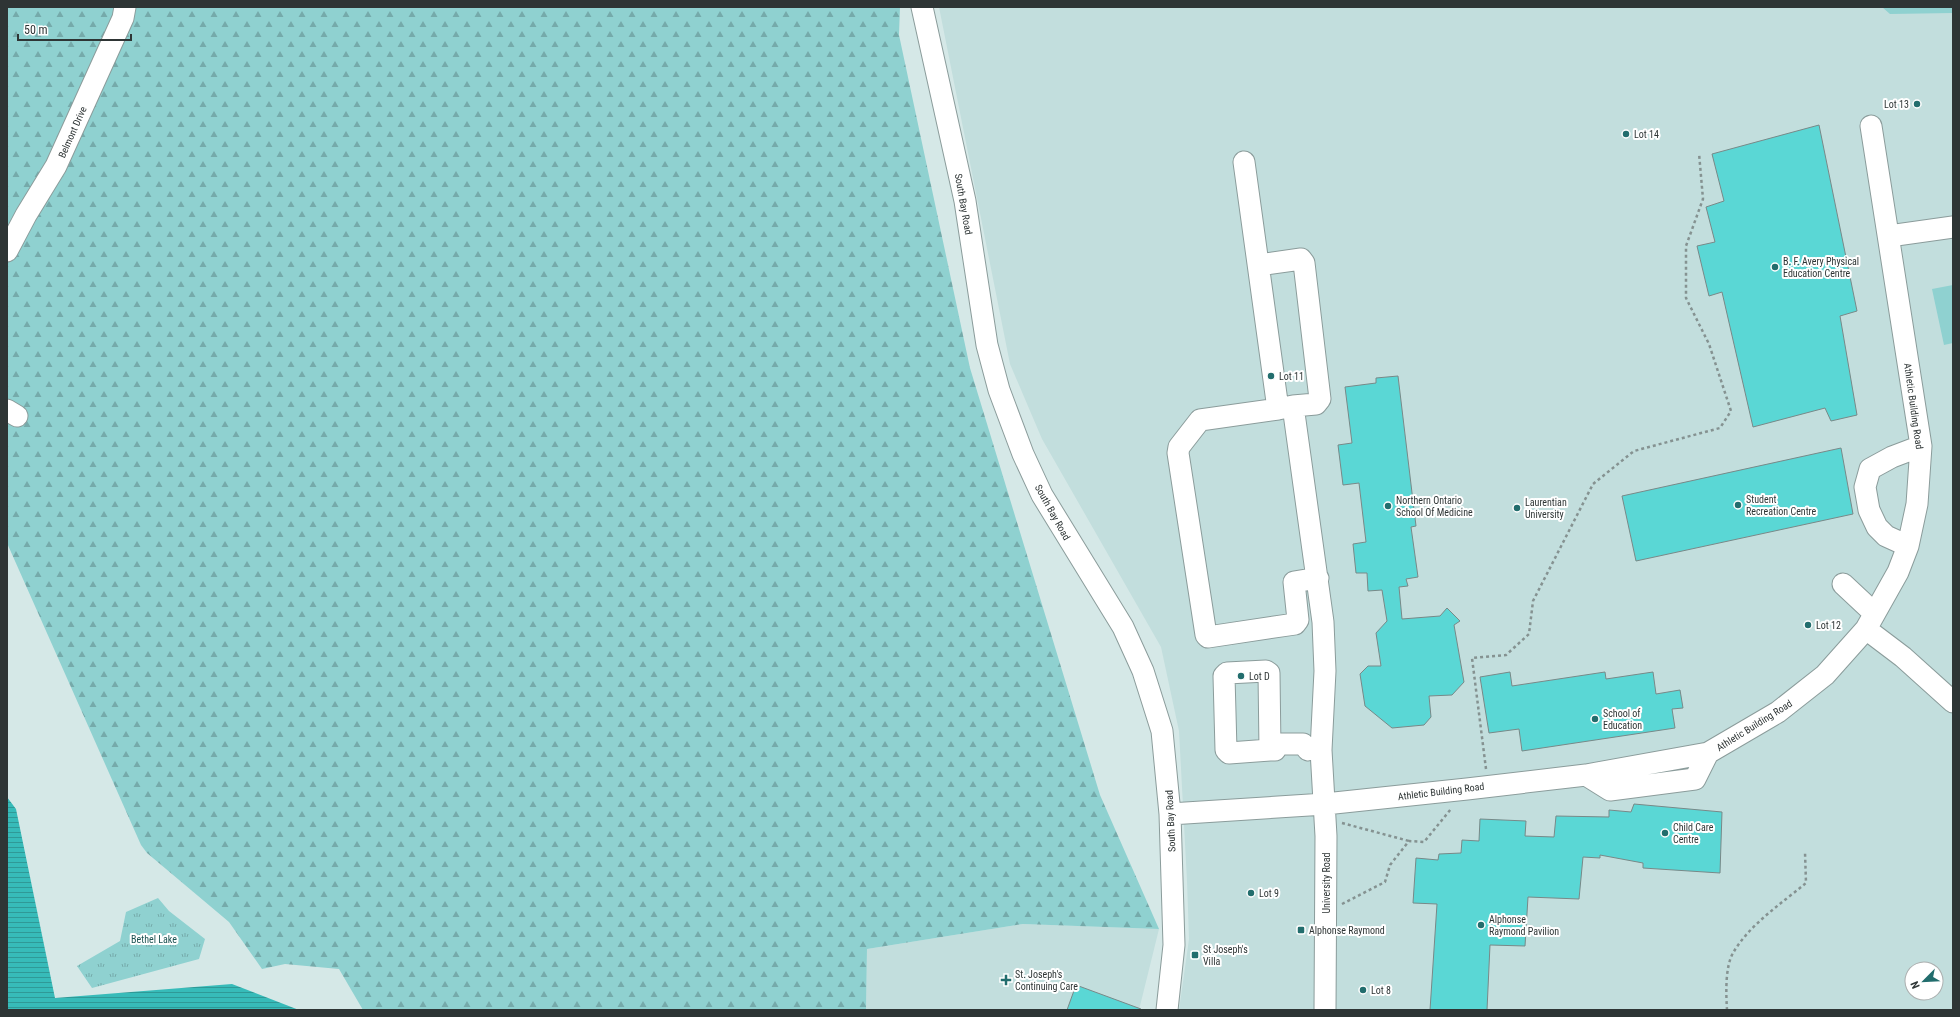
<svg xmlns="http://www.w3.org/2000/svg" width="1960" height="1017" viewBox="0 0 1960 1017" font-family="'Roboto Condensed',sans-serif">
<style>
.built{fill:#c2dedd;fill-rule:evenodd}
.grass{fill:#8fd1d0}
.forest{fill:url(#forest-firs)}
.park{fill:url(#park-tufts)}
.water{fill:url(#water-rules)}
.building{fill:#5ad7d5;stroke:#788988}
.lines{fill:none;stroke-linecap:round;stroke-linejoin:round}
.minor-casing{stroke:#8b9c9b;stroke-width:23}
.path{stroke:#859291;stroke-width:2.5;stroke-dasharray:3 3;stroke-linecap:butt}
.minor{stroke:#fff;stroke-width:21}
.poi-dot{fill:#226d6d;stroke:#fff;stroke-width:1.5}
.labels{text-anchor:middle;stroke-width:4;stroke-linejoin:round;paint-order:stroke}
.poi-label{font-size:10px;fill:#2e3535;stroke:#fff;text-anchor:start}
.street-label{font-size:10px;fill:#2e3535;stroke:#fff}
.park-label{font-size:10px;fill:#1b5251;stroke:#fff}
</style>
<defs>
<pattern id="forest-firs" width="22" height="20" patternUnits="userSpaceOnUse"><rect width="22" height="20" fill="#8fd1d0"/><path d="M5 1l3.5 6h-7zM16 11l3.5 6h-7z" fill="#75aaaa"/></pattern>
<pattern id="park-tufts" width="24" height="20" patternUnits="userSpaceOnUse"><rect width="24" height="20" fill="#8fd1d0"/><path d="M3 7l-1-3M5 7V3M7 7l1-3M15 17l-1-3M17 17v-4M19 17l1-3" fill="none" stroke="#75aaaa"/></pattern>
<pattern id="water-rules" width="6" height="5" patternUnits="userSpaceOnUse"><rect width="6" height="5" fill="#37bbb9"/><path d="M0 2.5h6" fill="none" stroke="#2f9997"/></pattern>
</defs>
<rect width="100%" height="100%" fill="#d5e8e7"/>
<path class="built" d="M939,7H1953V1010H1179L1189,939L1187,881L1179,731L1161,647L1042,439L1010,364ZM1912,969H1936V993H1912Z
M1023,924L1159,929L1139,1010H866L867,949Z"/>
<path class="grass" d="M1882,7H1953V13L1890,14Z
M1953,285V343L1944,345L1932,289Z"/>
<path class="forest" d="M7,7H900L899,35L970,368L1100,795L1159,929L1023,924L867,949L866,1010H363L339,969L285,964L262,969L229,922L147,853L141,845L7,543Z"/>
<path class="park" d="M158,898L169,911L205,939L199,959L92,988L77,966L120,941L126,912Z"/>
<path class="water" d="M7,797L16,809L55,998L232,984L299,1010H7Z"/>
<path class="building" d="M1819,125L1857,311L1840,316L1857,415L1831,421L1825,408L1753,427L1722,292L1709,296L1697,246L1715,242L1706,207L1724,201L1712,154Z
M1398,376L1416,526L1411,527L1418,577L1406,579L1408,586L1399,587L1402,619L1440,616L1447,608L1460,621L1454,625L1464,682L1452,695L1429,696L1431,717L1424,725L1392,728L1365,706L1360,674L1368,666H1381L1376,633L1387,621L1382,590L1368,591L1367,573H1356L1353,544L1366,542L1359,483L1343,485L1338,445L1352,443L1345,387L1376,383V378Z
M1841,448L1853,514L1636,561L1622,496Z
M1510,672L1512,686L1605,672L1606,679L1653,672L1656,694L1680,690L1683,708L1672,709L1675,728L1522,751L1519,729L1489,733L1480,677Z
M1634,804L1722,812L1720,873L1643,868V863L1600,855V858L1583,857L1579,899L1528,897L1525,946L1490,945L1487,1010H1430L1437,904L1413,903L1416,858L1438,860L1439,854L1461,853L1462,840L1479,841L1480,819L1526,821L1525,836L1554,837L1556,816L1609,817V810L1631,812Z
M1076,985L1141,1009L1140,1010H1067Z"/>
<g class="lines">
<g class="minor-casing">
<path id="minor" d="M922,7L965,201L987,345L999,390L1023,454L1042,495L1123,627L1143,671L1162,731L1170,814L1174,945L1167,1010
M1244,162L1278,409L1293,406L1323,622L1325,671L1321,750L1326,836L1325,1010
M1889,236L1953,227
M7,251L26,215L56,166L123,18L125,7
M1259,265L1301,259L1304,263L1320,399L1316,404L1293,406
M1278,409L1200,420L1179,447L1178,453L1206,635L1208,637L1295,624L1298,620L1294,582L1318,578
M7,410L17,416
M1908,546L1886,536L1877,527L1869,510L1865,487L1870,469L1892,457L1921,446
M1843,584L1874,613
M1866,629L1903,657L1953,702
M1270,750L1269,673L1266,671L1227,673L1224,676L1226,750L1229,753L1270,750H1275L1279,744H1303L1308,750
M1586,775L1610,790L1695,779L1708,753
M1170,814L1325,804L1467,789L1586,775L1708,753L1778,712L1825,675L1866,629L1898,572L1908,546L1917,504L1921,446L1871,126"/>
</g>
<path class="path" d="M1486,769L1472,658L1506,655L1529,634L1533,601L1593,484L1634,451L1720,428L1731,411L1709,344L1686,298V246L1703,199L1699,153
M1342,823L1409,841
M1342,904L1385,882L1390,865L1409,841L1424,842L1451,809
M1727,1010C1726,994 1725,967 1733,953C1749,925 1782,903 1806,883L1805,852"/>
<use href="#minor" class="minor"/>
</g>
<g class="poi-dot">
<circle cx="1917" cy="104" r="4"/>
<circle cx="1626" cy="134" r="4"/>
<circle cx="1775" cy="267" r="4"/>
<circle cx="1271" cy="376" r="4"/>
<circle cx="1738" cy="505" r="4"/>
<circle cx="1388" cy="506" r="4"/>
<circle cx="1517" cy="508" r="4"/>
<circle cx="1808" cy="625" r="4"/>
<circle cx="1241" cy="676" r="4"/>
<circle cx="1595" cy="719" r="4"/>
<circle cx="1665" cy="833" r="4"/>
<circle cx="1251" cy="893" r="4"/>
<circle cx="1481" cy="925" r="4"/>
<rect x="1297" y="926" width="8" height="8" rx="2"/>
<rect x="1191" y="951" width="8" height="8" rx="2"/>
<path d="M1004 974h4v4h4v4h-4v4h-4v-4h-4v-4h4z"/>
<circle cx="1363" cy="990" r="4"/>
</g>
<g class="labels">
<g class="poi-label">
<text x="1909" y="108" text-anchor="end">Lot 13</text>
<text x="1634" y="138">Lot 14</text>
<text x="1783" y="265">B. F. Avery Physical<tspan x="1783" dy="12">Education Centre</tspan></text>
<text x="1279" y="380">Lot 11</text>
<text x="1746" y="503">Student<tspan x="1746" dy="12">Recreation Centre</tspan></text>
<text x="1396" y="504">Northern Ontario<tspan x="1396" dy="12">School Of Medicine</tspan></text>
<text x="1525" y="506">Laurentian<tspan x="1525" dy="12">University</tspan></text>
<text x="1816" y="629">Lot 12</text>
<text x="1249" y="680">Lot D</text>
<text x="1603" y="717">School of<tspan x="1603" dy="12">Education</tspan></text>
<text x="1673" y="831">Child Care<tspan x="1673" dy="12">Centre</tspan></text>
<text x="1259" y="897">Lot 9</text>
<text x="1489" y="923">Alphonse<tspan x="1489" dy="12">Raymond Pavilion</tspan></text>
<text x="1309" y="934">Alphonse Raymond</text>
<text x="1203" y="953">St Joseph's<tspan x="1203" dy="12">Villa</tspan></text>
<text x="1015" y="978">St. Joseph's<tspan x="1015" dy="12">Continuing Care</tspan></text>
<text x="1371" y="994">Lot 8</text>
</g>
<g class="street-label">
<text transform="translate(72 132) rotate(-66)" y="4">Belmont Drive</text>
<text transform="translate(964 204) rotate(80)" y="4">South Bay Road</text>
<text transform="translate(1914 406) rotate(82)" y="4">Athletic Building Road</text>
<text transform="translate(1053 512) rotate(61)" y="4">South Bay Road</text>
<text transform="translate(1754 725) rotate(-32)" y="4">Athletic Building Road</text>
<text transform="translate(1441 791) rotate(-7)" y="4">Athletic Building Road</text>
<text transform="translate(1170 821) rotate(-93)" y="4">South Bay Road</text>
<text transform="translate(1326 883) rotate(-90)" y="4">University Road</text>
</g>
<g class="park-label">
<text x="154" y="943">Bethel Lake</text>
</g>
</g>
<rect width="1960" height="1017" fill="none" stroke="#2e3535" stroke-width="16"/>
<g transform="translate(1924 981) rotate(246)"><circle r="19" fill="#ffffff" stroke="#abaeae"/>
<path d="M0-3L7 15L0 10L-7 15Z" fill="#226d6d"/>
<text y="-6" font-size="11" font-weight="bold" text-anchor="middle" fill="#2e3535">N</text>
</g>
<path d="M18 34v6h113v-6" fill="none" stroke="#2e3535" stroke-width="2"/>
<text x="24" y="34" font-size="12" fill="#2e3535" stroke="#ffffff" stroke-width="3" paint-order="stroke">50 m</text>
</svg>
